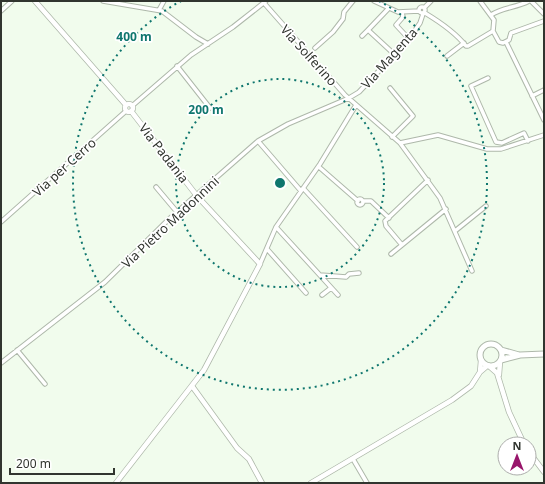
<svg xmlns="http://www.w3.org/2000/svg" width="545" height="484" viewBox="0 0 545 484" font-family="'Noto Sans',sans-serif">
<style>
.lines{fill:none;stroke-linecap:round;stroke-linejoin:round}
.street-casing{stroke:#aeb8aa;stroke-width:5.5}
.secondary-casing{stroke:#aeb8aa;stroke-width:6}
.primary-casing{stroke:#aeb8aa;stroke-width:7}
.street{stroke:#fff;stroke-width:3.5}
.secondary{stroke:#fff;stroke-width:4.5}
.primary{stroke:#fff;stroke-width:5}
.ring{fill:none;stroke:#0f766e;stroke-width:2;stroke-dasharray:2 4}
.labels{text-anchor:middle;stroke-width:3.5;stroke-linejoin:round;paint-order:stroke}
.street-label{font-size:13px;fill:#31352f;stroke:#fff}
.centre{fill:#0f766e;stroke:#fff;stroke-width:2}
.ring-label{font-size:12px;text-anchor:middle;font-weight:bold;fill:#0f766e;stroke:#fff;stroke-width:3.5;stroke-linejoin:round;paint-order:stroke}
</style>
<rect width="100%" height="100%" fill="#f1fced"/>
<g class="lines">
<g class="street-casing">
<path id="street" d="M103,1L162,11L196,37L208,44
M374,1L398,12L419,11
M531,1L544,14
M264,3L345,95L400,143L440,198L472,271
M419 10a3 3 0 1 1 6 0a3 3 0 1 1-6 0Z
M389,8L368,30L394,54
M424,8L431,1
M159,10L164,1
M1,11L12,1
M402,13L403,17L396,25L409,39
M425,13C440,22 455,32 466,46H468L493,31L494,20L480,1
M491,15C503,7 516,8 529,1
M493,31L499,42L503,43L509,40L511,33L544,21
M362,36L368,30
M506,42L544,120
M315,48L333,32L343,19L344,12L353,1
M447,56L464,43
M177,66L210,108
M488,78L471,86L496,142L502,143L524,133L528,141
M390,88L413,116L392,137
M532,96L544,90
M132,106L191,55L233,27L266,1
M258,141L301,191
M400,143L438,135L487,149H501L544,135
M319,167L358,201
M156,187L177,212
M303,188L357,247
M357 202a3 3 0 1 1 6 0a3 3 0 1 1-6 0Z
M363,201H371L389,218
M1,222L126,111
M276,227L338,295
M455,231L486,206
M402,245L386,226L385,221L428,180
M267,249L306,293
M391,254L446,209
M260,264L276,227L320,164L356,105
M320,275L346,277L349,274L359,273
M322,295L331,288
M17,350L45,384
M1,363L105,282L169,219L258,141L288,124L349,98L359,92L409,39L420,23L423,14
M353,459L367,483"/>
</g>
<g class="secondary-casing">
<path id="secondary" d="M35,1L126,105
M125 108a4 4 0 1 1 8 0a4 4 0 1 1-8 0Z
M131,111L197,196L260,264
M481,360L480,372L487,366
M489,366L497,373L509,412L524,444
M499,375L500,362
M192,386L237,448L249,459L262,483
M529,452L544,472
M116,483L204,370L260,264
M311,483L452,400L471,386L480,372"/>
</g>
<g class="primary-casing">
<path id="primary" d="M480 355a11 11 0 1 1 22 0a11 11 0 1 1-22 0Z
M501,350L519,355
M501,360L520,355L544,354"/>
</g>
<use href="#street" class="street"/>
<use href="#secondary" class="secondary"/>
<use href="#primary" class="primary"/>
</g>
<g class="ring">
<circle cx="280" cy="183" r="104"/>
<path d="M379 1A207 207 0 1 1 181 1"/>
</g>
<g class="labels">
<g class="street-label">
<text transform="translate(309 55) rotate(48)" y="5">Via Solferino</text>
<text transform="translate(389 58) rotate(-48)" y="5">Via Magenta</text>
<text transform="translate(164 153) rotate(52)" y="5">Via Padania</text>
<text transform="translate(64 167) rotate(-42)" y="5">Via per Cerro</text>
<text transform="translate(170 222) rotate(-43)" y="5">Via Pietro Madonnini</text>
</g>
</g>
<circle cx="280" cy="183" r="6" class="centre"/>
<g class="ring-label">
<text x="134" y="41">400 m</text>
<text x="206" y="114">200 m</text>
</g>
<rect width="545" height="484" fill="none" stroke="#31352f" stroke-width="4"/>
<g transform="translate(517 456)"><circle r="19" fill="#ffffff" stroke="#adaeac"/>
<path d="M0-3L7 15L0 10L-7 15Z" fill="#98156b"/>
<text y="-6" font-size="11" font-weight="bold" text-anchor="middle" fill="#31352f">N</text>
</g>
<path d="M10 468v6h104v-6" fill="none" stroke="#31352f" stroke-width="2"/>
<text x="16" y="468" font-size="12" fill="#31352f" stroke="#ffffff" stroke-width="3" paint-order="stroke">200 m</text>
</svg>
